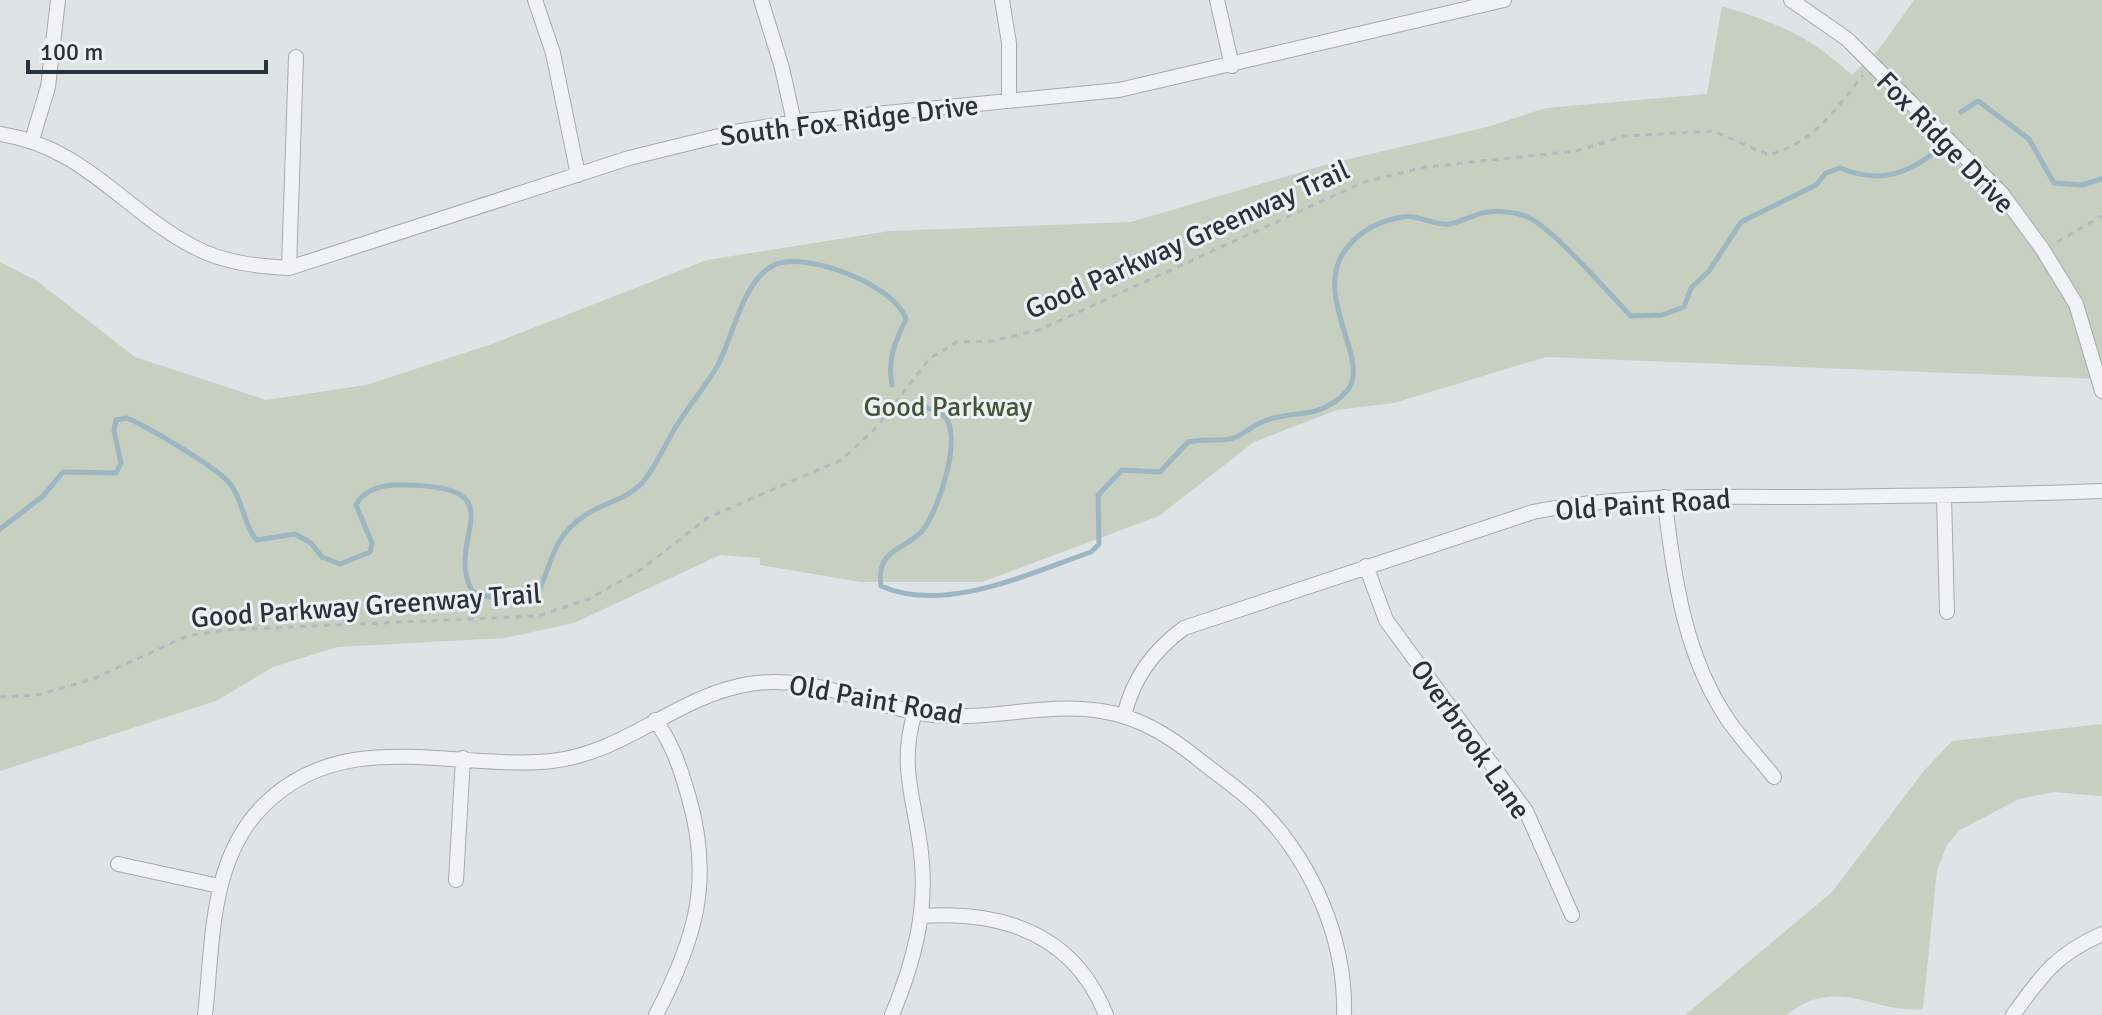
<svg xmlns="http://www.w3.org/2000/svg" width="2102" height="1015" viewBox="0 0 2102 1015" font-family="Signika,sans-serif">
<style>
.green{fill:#c7cfc0}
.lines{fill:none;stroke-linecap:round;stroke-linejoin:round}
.stream{stroke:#9cb6c2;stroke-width:5}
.street-casing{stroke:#a4abaf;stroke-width:16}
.path{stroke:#b4b9bd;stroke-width:3;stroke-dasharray:6 6;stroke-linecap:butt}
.street{stroke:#f0f3f5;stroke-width:14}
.labels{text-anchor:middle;stroke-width:6;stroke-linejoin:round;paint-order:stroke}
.street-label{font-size:28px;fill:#29333b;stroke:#edf1f4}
.park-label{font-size:28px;fill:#435538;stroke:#edf1f4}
</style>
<rect width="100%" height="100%" fill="#dee3e6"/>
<path class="green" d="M1914,0H2102V379L1546,357L1394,403L1337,410L1254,442L1159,516L982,582H861L760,565V558L720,555L574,623L505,638L337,647L273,667L216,701L0,771V262L37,281L135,357L266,400L366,385L492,344L707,260L890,231L1131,222L1332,163L1487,127L1546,108L1707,94L1722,6C1778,24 1807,34 1852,75L1880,48Z
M2102,724V796L2053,792L2019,799L1960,830L1947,845L1937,870L1923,1009C1876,1015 1838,974 1786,1015H1685L1832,892L1923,772L1952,741Z"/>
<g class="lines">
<path class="stream" d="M1961,112L1978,101L2029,139L2054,183L2082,185L2102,179
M914,403C923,407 936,409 943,415C965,432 938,513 922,531C903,552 876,548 881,586C944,614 1028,574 1091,552L1099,544L1098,495L1122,470L1160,472L1188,442C1203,439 1217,441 1230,439C1242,437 1251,426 1262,422C1294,408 1317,422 1346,392C1374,363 1310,296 1346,249C1361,230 1377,222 1402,217C1419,214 1433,226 1449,224C1462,222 1475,213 1489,212C1499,211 1516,212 1525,216C1551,225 1609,294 1631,316L1662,315L1684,307L1691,288L1709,271L1741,222L1816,185L1826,173L1840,168C1877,183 1902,176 1933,154
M0,529L43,496L63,472L116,473L121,463L114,431L116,420L127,418C148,427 220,469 231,485C243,501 244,526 257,540L295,534L311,543L322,557L340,564L370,552L372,543L356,505C362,492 378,486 392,485C528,482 440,539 473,592L490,597L536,598C552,565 551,538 584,516C604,502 625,501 642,483C656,467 665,444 677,425C689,406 703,389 715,370C733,341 741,281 774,265C806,250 896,286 906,319C895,342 887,359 892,385"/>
<g class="street-casing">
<path id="street" d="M535,0L553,53L578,175
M761,0L782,68L794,122
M1002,0L1009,43V101
M1217,0L1232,66
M1791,0L1847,39L2002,194L2043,250L2076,304L2102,391
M0,134C85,147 123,210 194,247C224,263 256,266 289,268L629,158L735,132L794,122L1119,90L1504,0
M32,140L48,87L58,0
M289,268L296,57
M1664,497C1674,574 1683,654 1728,720C1742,740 1759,758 1774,777
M1944,497L1947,612
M1366,566L1386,620L1526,811L1572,915
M1124,716C1133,678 1153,651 1184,628L1533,512C1622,494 1713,497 1805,497C1904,496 2003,495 2102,491
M655,720C673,744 681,770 689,798C713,882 695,940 656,1015
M118,864L219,886
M456,880L463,758
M922,916C1003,911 1074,934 1106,1015
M205,1015C213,945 209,861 262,807C343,724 454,771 552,761C625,753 677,696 749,684C816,673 870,708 934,715C991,721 1045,702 1101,711C1143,717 1175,740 1207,766C1225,780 1244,793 1260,809C1313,863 1346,940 1344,1015
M892,1015C914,962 928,910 921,852C915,800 898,766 915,712
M2013,1015C2041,976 2056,954 2102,934"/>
</g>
<path class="path" d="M2057,242L2102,216
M0,697L37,695L93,679L187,636L224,630L538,616L589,599L642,569L707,518L841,460L875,429L929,359L957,342L992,341L1039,330L1364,182L1425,167L1576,151L1625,136L1713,131L1769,155C1816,141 1834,111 1863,75"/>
<use href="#street" class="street"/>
</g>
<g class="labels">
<g class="street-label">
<text transform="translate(849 120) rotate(-7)" y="10">South Fox Ridge Drive</text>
<text transform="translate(1946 142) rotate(46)" y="10">Fox Ridge Drive</text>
<text transform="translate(1187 239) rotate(-24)" y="10">Good Parkway Greenway Trail</text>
<text transform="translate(1643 504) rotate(-4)" y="10">Old Paint Road</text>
<text transform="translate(366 605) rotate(-4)" y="10">Good Parkway Greenway Trail</text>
<text transform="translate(876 699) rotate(10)" y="10">Old Paint Road</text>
<text transform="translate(1471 739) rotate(55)" y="10">Overbrook Lane</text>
</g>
<g class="park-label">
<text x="948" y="416">Good Parkway</text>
</g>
</g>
<path d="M28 60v12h238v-12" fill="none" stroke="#29333b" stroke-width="4"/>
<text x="40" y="60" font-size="24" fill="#29333b" stroke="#edf1f4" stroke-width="6" paint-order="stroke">100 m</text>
</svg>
